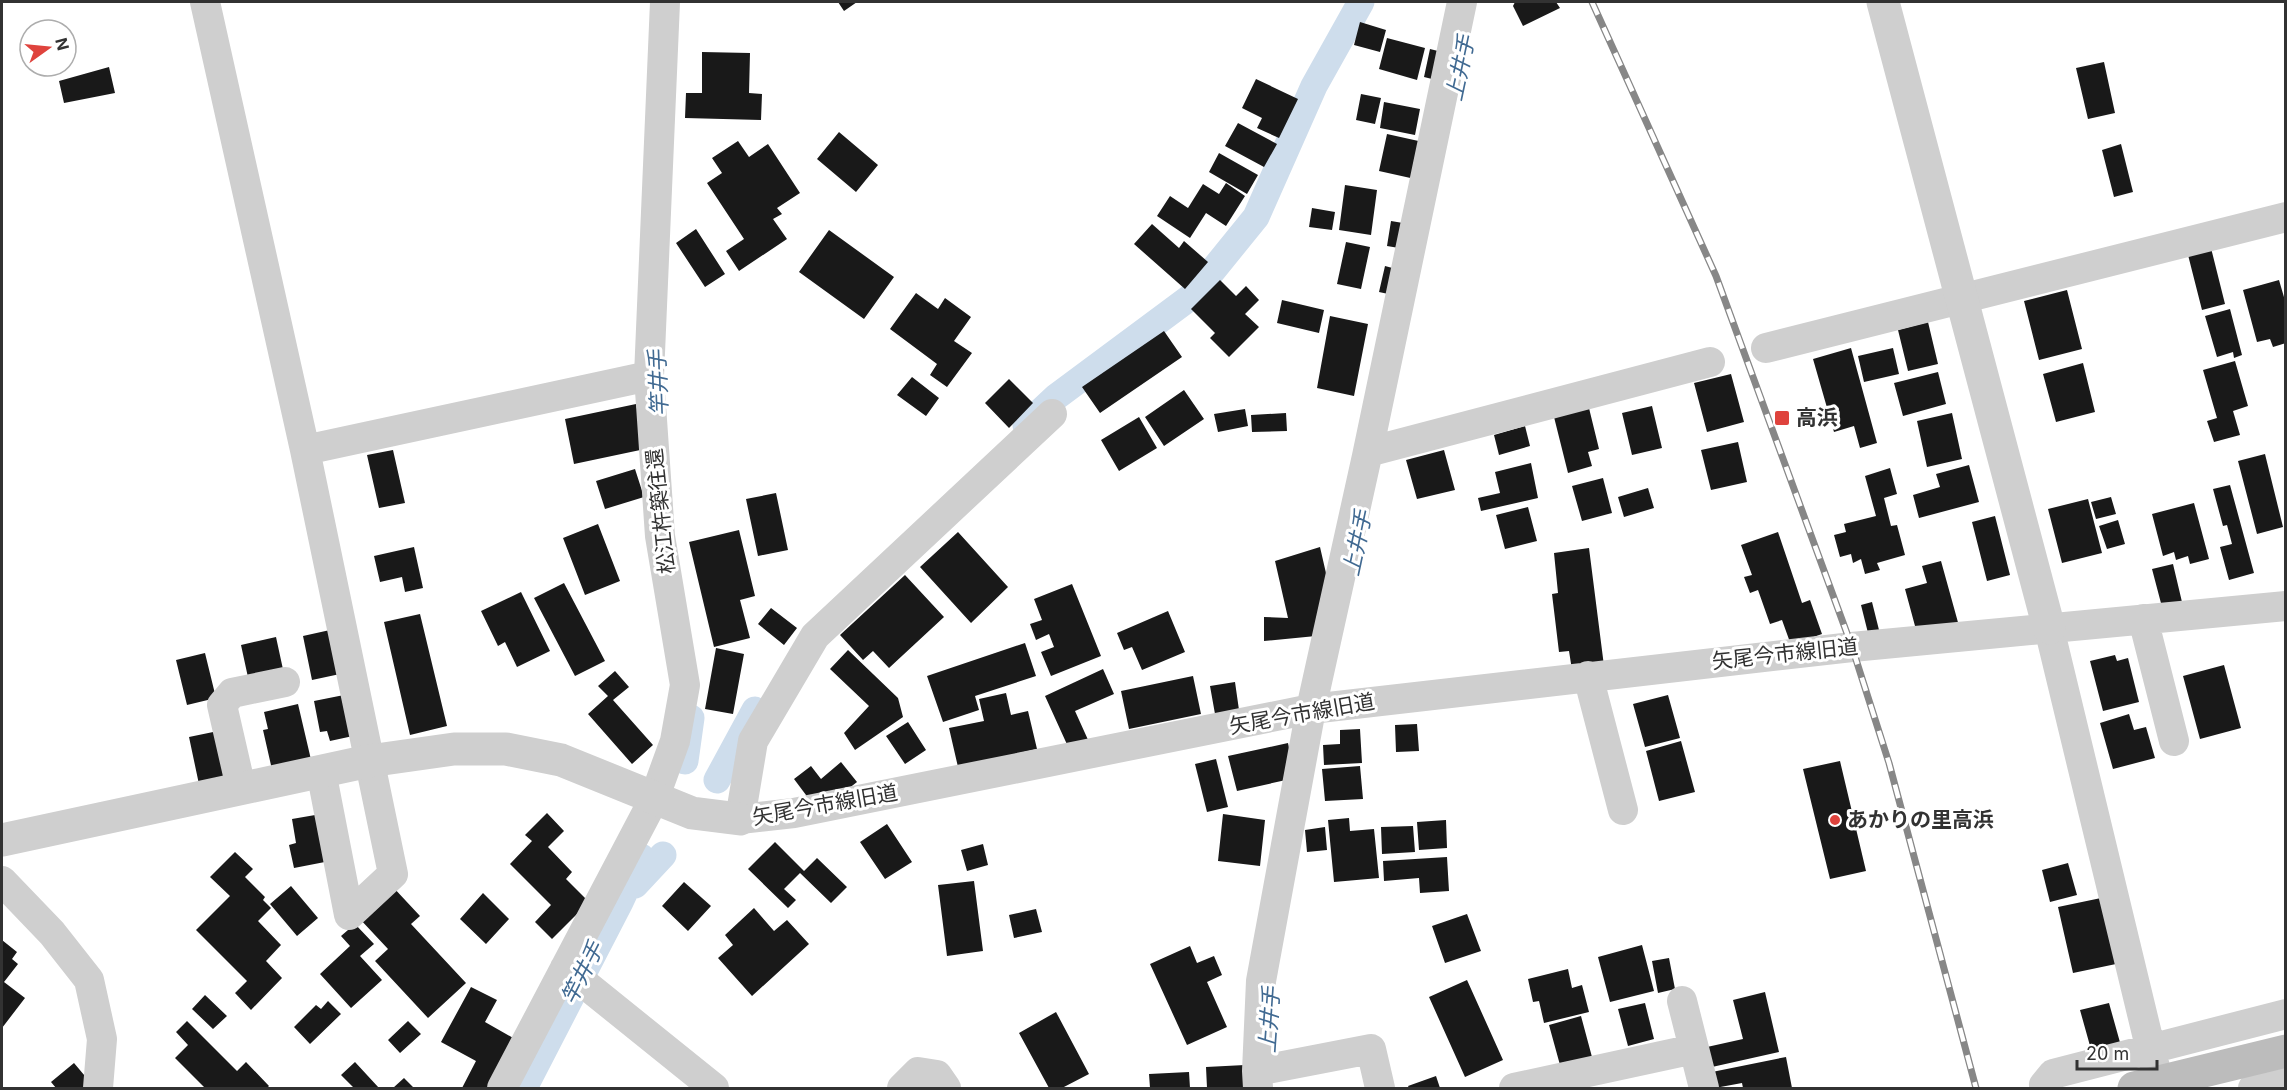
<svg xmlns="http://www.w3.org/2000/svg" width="2287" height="1090" viewBox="0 0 2287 1090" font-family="Inter,'Noto Sans JP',sans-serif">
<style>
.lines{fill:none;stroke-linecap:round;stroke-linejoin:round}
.canal{stroke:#ceddec;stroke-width:27}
.building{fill:#191919}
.minor{stroke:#cfcfcf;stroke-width:30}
.tertiary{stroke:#cfcfcf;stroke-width:33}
.rail-casing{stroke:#878787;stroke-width:7}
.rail{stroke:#fff;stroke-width:4.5;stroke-dasharray:14;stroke-linecap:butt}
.secondary-bridge{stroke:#bcbcbc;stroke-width:33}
.poi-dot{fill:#df433d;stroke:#fff;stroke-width:2}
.labels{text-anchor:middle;stroke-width:6;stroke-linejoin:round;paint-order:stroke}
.poi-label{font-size:21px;font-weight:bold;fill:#323232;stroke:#fff;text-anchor:start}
.street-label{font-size:21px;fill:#323232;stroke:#fff}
.water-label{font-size:22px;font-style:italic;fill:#416a92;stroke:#fff}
</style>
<rect width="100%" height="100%" fill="#fff"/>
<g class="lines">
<path class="canal" d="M1026,425L1056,397L1192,296L1256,217L1314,86L1361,2
M685,761L691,718
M717,780L755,710
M635,885L663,855
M524,1088L620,902L641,857"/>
</g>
<path class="building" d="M838,2H857L844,11Z
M1515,2H1556L1560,8L1523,26L1513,6Z
M1360,22L1386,30L1380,52L1354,45Z
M1387,38L1425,48L1417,80L1379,69Z
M1430,49L1446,53L1440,81L1424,77Z
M702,52L750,53L749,93L762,94L761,120L685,118L686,93H702Z
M2104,62L2115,113L2088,119L2076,68Z
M109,67L115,93L64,103L59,81Z
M1256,79L1298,99L1279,138L1257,128L1262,118L1242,108Z
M1361,94L1381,98L1375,124L1356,120Z
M1384,102L1420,109L1415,135L1380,128Z
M1238,123L1277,144L1264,167L1225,146Z
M839,132L878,165L856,192L817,159Z
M1387,134L1423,142L1415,179L1379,171Z
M738,141L749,157L768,144L800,193L777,208L782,214L773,219L787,239L739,271L726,251L744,239L707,183L722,173L712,158Z
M2121,144L2133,192L2114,197L2102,150Z
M1219,153L1258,175L1247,194L1209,172Z
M1226,183L1245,196L1226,226L1206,213L1190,238L1157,216L1170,196L1188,208L1203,184L1219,194Z
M1345,185L1377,190L1371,235L1339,230Z
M1312,208L1335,212L1332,230L1309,227Z
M1391,221L1409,224L1405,249L1387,246Z
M1152,224L1179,248L1184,241L1208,262L1185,289L1134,244Z
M696,229L725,274L705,287L676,243Z
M829,230L894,277L864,319L799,272Z
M1346,242L1370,247L1361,289L1337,284Z
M2210,244L2225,304L2202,310L2187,251Z
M1385,266L1400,270L1393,295L1379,292Z
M1220,280L1236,296L1246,286L1259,300L1245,314L1259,327L1229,357L1210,338L1215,333L1191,309Z
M2279,280L2286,304V343L2273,347L2270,339L2257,342L2243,290Z
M2067,290L2082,349L2039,360L2024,301Z
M916,293L938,309L945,298L971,317L954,341L972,353L947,387L930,375L937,364L890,329Z
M1282,300L1324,310L1319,333L1277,323Z
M2230,309L2242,355L2234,358L2233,352L2217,357L2205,316Z
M1330,316L1368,324L1354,396L1317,388Z
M1928,322L1938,364L1908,371L1898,330Z
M1164,331L1182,357L1100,413L1082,387Z
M1851,348L1877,443L1860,448L1854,426L1834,432L1813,359Z
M1893,348L1899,374L1864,382L1858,356Z
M2235,361L2248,406L2233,411L2240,435L2214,442L2207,421L2217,418L2203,370Z
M2083,363L2095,412L2056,422L2043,374Z
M1938,372L1946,404L1903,416L1894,383Z
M1731,374L1744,422L1707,432L1694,383Z
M912,377L939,398L926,416L897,395Z
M1009,379L1033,403L1009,428L985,403Z
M1184,390L1204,419L1164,446L1145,417Z
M636,404L645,449L574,464L565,419Z
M1588,404L1599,449L1588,452L1592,466L1568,473L1553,413Z
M1652,406L1662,448L1632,455L1622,413Z
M1245,409L1248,426L1218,432L1214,414Z
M1286,413L1287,431L1252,432L1251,415Z
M1952,413L1962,459L1927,467L1917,421Z
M1139,417L1157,448L1119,471L1101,440Z
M1525,426L1530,446L1499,455L1494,435Z
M1738,442L1747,482L1711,490L1701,450Z
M393,450L405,503L379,508L367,455Z
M1444,450L1455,490L1417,499L1406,460Z
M2265,454L2283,527L2257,534L2238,461Z
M1531,463L1538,498L1481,511L1478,498L1500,493L1495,472Z
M1969,465L1979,502L1919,518L1913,495L1940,487L1936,474Z
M1890,468L1897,494L1884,498L1891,526L1897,525L1905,555L1877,563L1880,570L1865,574L1861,559L1853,563L1851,554L1840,557L1834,535L1846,532L1844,524L1876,516L1865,476Z
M635,469L644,497L605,509L596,481Z
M1603,478L1612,513L1582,521L1572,486Z
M2230,485L2254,573L2229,580L2220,547L2232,544L2227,525L2223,526L2213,489Z
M1648,488L1654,508L1624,517L1618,497Z
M776,493L788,550L758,556L746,499Z
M2111,497L2116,514L2096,519L2091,502Z
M2088,499L2102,553L2062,563L2048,509Z
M2194,503L2209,559L2190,564L2188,556L2176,560L2174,552L2163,556L2152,514Z
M1528,507L1537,541L1505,549L1496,515Z
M1995,516L2010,575L1987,581L1972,522Z
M2118,520L2125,544L2107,549L2099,526Z
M598,524L620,581L585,595L563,538Z
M739,530L755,596L740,600L750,638L714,647L689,542Z
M958,532L1008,587L971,623L920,567Z
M1778,532L1802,603L1810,600L1822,634L1791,645L1782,620L1770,624L1758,590L1750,593L1744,577L1752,575L1741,545Z
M414,547L423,588L405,592L402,577L380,582L374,556Z
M1320,547L1331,595L1316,636L1264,641V617L1288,618L1275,561Z
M1589,548L1604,666L1572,670L1569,651L1559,652L1552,594L1558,593L1554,553Z
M1941,561L1959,626L1918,637L1905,589L1927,583L1922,566Z
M2173,564L2182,602L2162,607L2152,569Z
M905,575L944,617L889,668L873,651L863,660L840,635Z
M564,583L605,661L575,676L534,598Z
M1072,584L1101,656L1051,676L1041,652L1054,647L1049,634L1036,640L1030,624L1042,620L1034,599Z
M521,592L550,651L517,667L505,642L498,646L481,611Z
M1872,602L1880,634L1869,637L1861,605Z
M771,608L797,628L784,645L758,624Z
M1168,611L1185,652L1142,670L1132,647L1124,650L1117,633Z
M420,614L447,726L410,735L384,622Z
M330,630L340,674L312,680L303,636Z
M276,637L284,674L249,682L241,645Z
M1025,643L1036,676L975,696L979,710L943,722L927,676Z
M716,648L744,654L733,714L705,709Z
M848,650L898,698L903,717L855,750L844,733L869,706L830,669Z
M205,653L216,698L187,705L176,660Z
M2115,655L2117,661L2128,658L2139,702L2103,711L2090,661Z
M2224,665L2241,728L2200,739L2183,676Z
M1103,669L1114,694L1075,711L1089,742L1070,751L1045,696Z
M615,671L629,687L613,700L653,745L632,764L588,714L608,696L598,686Z
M1193,676L1201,714L1129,729L1121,691Z
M1235,682L1239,710L1215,714L1210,686Z
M1006,693L1011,715L1028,711L1037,749L958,767L949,728L984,721L979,699Z
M344,695L353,736L330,741L327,731L320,732L314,701Z
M1668,695L1680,738L1645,747L1633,704Z
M298,704L312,764L273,774L263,730L268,729L264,712Z
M2129,714L2134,730L2146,727L2155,758L2113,769L2100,723Z
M908,722L926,750L905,764L886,736Z
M1417,724L1419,751L1396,752L1395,725Z
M1360,729L1362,763L1324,765L1323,745L1340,744V730Z
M218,731L229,783L200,789L189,737Z
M1681,741L1695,792L1659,801L1646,751Z
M1288,743L1295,778L1237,791L1228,756Z
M1216,759L1228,807L1207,812L1195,764Z
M1840,761L1866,871L1830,879L1803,769Z
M841,762L857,782L834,800L815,807L794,779L811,766L821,779Z
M1360,766L1363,799L1325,801L1322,769Z
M547,813L564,831L548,847L572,872L566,879L589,902L552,939L535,922L551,905L510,864L532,841L525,835Z
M321,814L330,861L294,868L289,845L296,843L292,819Z
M1223,814L1265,820L1260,866L1218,861Z
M1349,818L1350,831L1374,829L1379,878L1334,882L1328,820Z
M1446,820L1447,848L1419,850L1417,822Z
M887,824L912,862L885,879L860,842Z
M1413,826L1415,852L1382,854L1381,827Z
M1325,827L1327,850L1307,852L1305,830Z
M775,842L804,871L817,858L847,887L831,903L800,873L784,889L796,900L788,908L748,869Z
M983,844L988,865L967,871L961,850Z
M235,852L253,869L245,877L265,897L263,900L271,908L258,921L281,945L266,961L282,978L251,1010L235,993L247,981L196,930L230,896L210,877Z
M1447,857L1449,891L1420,893L1419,878L1384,881L1383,861Z
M2068,863L2077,895L2050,902L2042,870Z
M974,881L983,951L947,956L938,885Z
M684,882L711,906L688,931L662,906Z
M291,886L318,918L297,936L270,904Z
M392,886L420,916L411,924L466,983L428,1018L375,961L388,949L359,918Z
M483,893L509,919L486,944L460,919Z
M2101,898L2116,964L2073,973L2058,907Z
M754,908L774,931L787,920L809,944L752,996L718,958L733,945L725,935Z
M1036,909L1042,932L1014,938L1009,915Z
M1467,914L1481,951L1445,963L1432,926Z
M355,924L374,944L360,956L382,980L351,1008L320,974L350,946L341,936Z
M2,940L17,952L12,959L18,964L4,982L25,998L2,1028Z
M1642,945L1654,991L1610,1002L1598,957Z
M1190,946L1197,963L1214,956L1222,975L1207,982L1227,1027L1187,1045L1150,964Z
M1669,958L1675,989L1658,993L1652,961Z
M1568,969L1572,988L1582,985L1589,1012L1544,1023L1539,1001L1533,1002L1528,979Z
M1467,980L1503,1060L1465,1077L1429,997Z
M471,987L497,1000L485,1022L515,1039L488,1088H462L476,1061L441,1042Z
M1765,992L1779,1052L1712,1067L1707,1047L1743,1039L1733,1000Z
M205,995L227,1016L213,1029L192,1009Z
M328,1001L341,1014L310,1044L294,1027L316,1005L321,1009Z
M1645,1003L1654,1039L1628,1046L1618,1009Z
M2109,1003L2121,1046L2092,1053L2080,1010Z
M1056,1012L1089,1074L1062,1088H1049L1019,1033Z
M1581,1016L1592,1057L1560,1065L1549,1025Z
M187,1021L237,1071L246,1062L269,1086L267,1088H205L175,1058L188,1045L176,1032Z
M408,1021L421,1034L400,1053L388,1040Z
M1786,1057L1792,1088H1743L1742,1083L1715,1088L1712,1072Z
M355,1062L379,1088H354L341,1075Z
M74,1063L95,1088H56L51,1082Z
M1245,1065L1247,1088H1207L1206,1067Z
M1189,1072L1190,1088H1150L1149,1074Z
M1436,1076L1440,1088H1409L1408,1086Z
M404,1078L414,1088H393Z"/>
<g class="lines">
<path class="minor" d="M205,2L305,450L393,874L349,915L321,771
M1766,348L2286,217
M1052,414L815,636L753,741L740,819L794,813L1311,709L1852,647L2286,606
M305,450L649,376
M1368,452L1710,362
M2143,619L2174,741
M2049,628L2160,1088
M1588,676L1623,810
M241,788L222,705L232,693L285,682
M2,881L52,933L89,980L102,1039L98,1088
M565,968L714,1088
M1682,1001L1704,1088
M1257,1071L1371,1049L1380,1088
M502,1088L654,799L675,741L685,685L660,536L649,376L665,2
M902,1088L918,1072L937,1075L946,1088
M1258,1088L1257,1071L1261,981L1311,709L1367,456L1462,2
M1514,1088L1694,1049
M2045,1088L2044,1085L2053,1074L2286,1014
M2253,1088L2286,1080"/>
<path class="tertiary" d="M1883,2L2049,628
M2,840L369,761L454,749H506L561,760L692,813L740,819"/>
<g class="rail-casing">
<path id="rail" d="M1592,2L1716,276L1852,647L1889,763L1976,1088"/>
</g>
<use href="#rail" class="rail"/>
<path class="secondary-bridge" d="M2134,1088L2286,1051"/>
</g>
<g class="poi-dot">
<rect x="1774" y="410" width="16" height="16" rx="3"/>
<circle cx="1835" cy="820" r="6"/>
</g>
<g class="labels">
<g class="poi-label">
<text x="1796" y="425">高浜</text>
<text x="1847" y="827">あかりの里高浜</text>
</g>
<g class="street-label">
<text transform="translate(661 511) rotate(-96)" y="7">松江杵築往還</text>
<text transform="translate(1785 654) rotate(-6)" y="7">矢尾今市線旧道</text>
<text transform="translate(1302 714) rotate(-10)" y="7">矢尾今市線旧道</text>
<text transform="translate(825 805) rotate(-10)" y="7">矢尾今市線旧道</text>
</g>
<g class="water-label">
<text transform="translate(1460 68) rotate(-78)" y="8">上井手</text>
<text transform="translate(658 383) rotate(-92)" y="8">竿井手</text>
<text transform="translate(1357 543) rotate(-78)" y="8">上井手</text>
<text transform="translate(582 973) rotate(-63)" y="8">竿井手</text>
<text transform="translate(1269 1020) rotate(-86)" y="8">上井手</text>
</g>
</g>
<rect width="2287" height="1090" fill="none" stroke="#323232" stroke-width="6"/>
<g transform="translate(48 48) rotate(75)"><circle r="28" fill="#ffffff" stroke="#adadad" stroke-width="1.5"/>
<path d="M0-4.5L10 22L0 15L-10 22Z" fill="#df433d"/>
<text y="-9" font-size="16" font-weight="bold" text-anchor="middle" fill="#323232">N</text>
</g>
<path d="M2077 1060v9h80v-9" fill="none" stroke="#323232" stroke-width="3"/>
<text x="2086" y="1060" font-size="18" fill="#323232" stroke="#ffffff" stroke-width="4.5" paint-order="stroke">20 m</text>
</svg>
